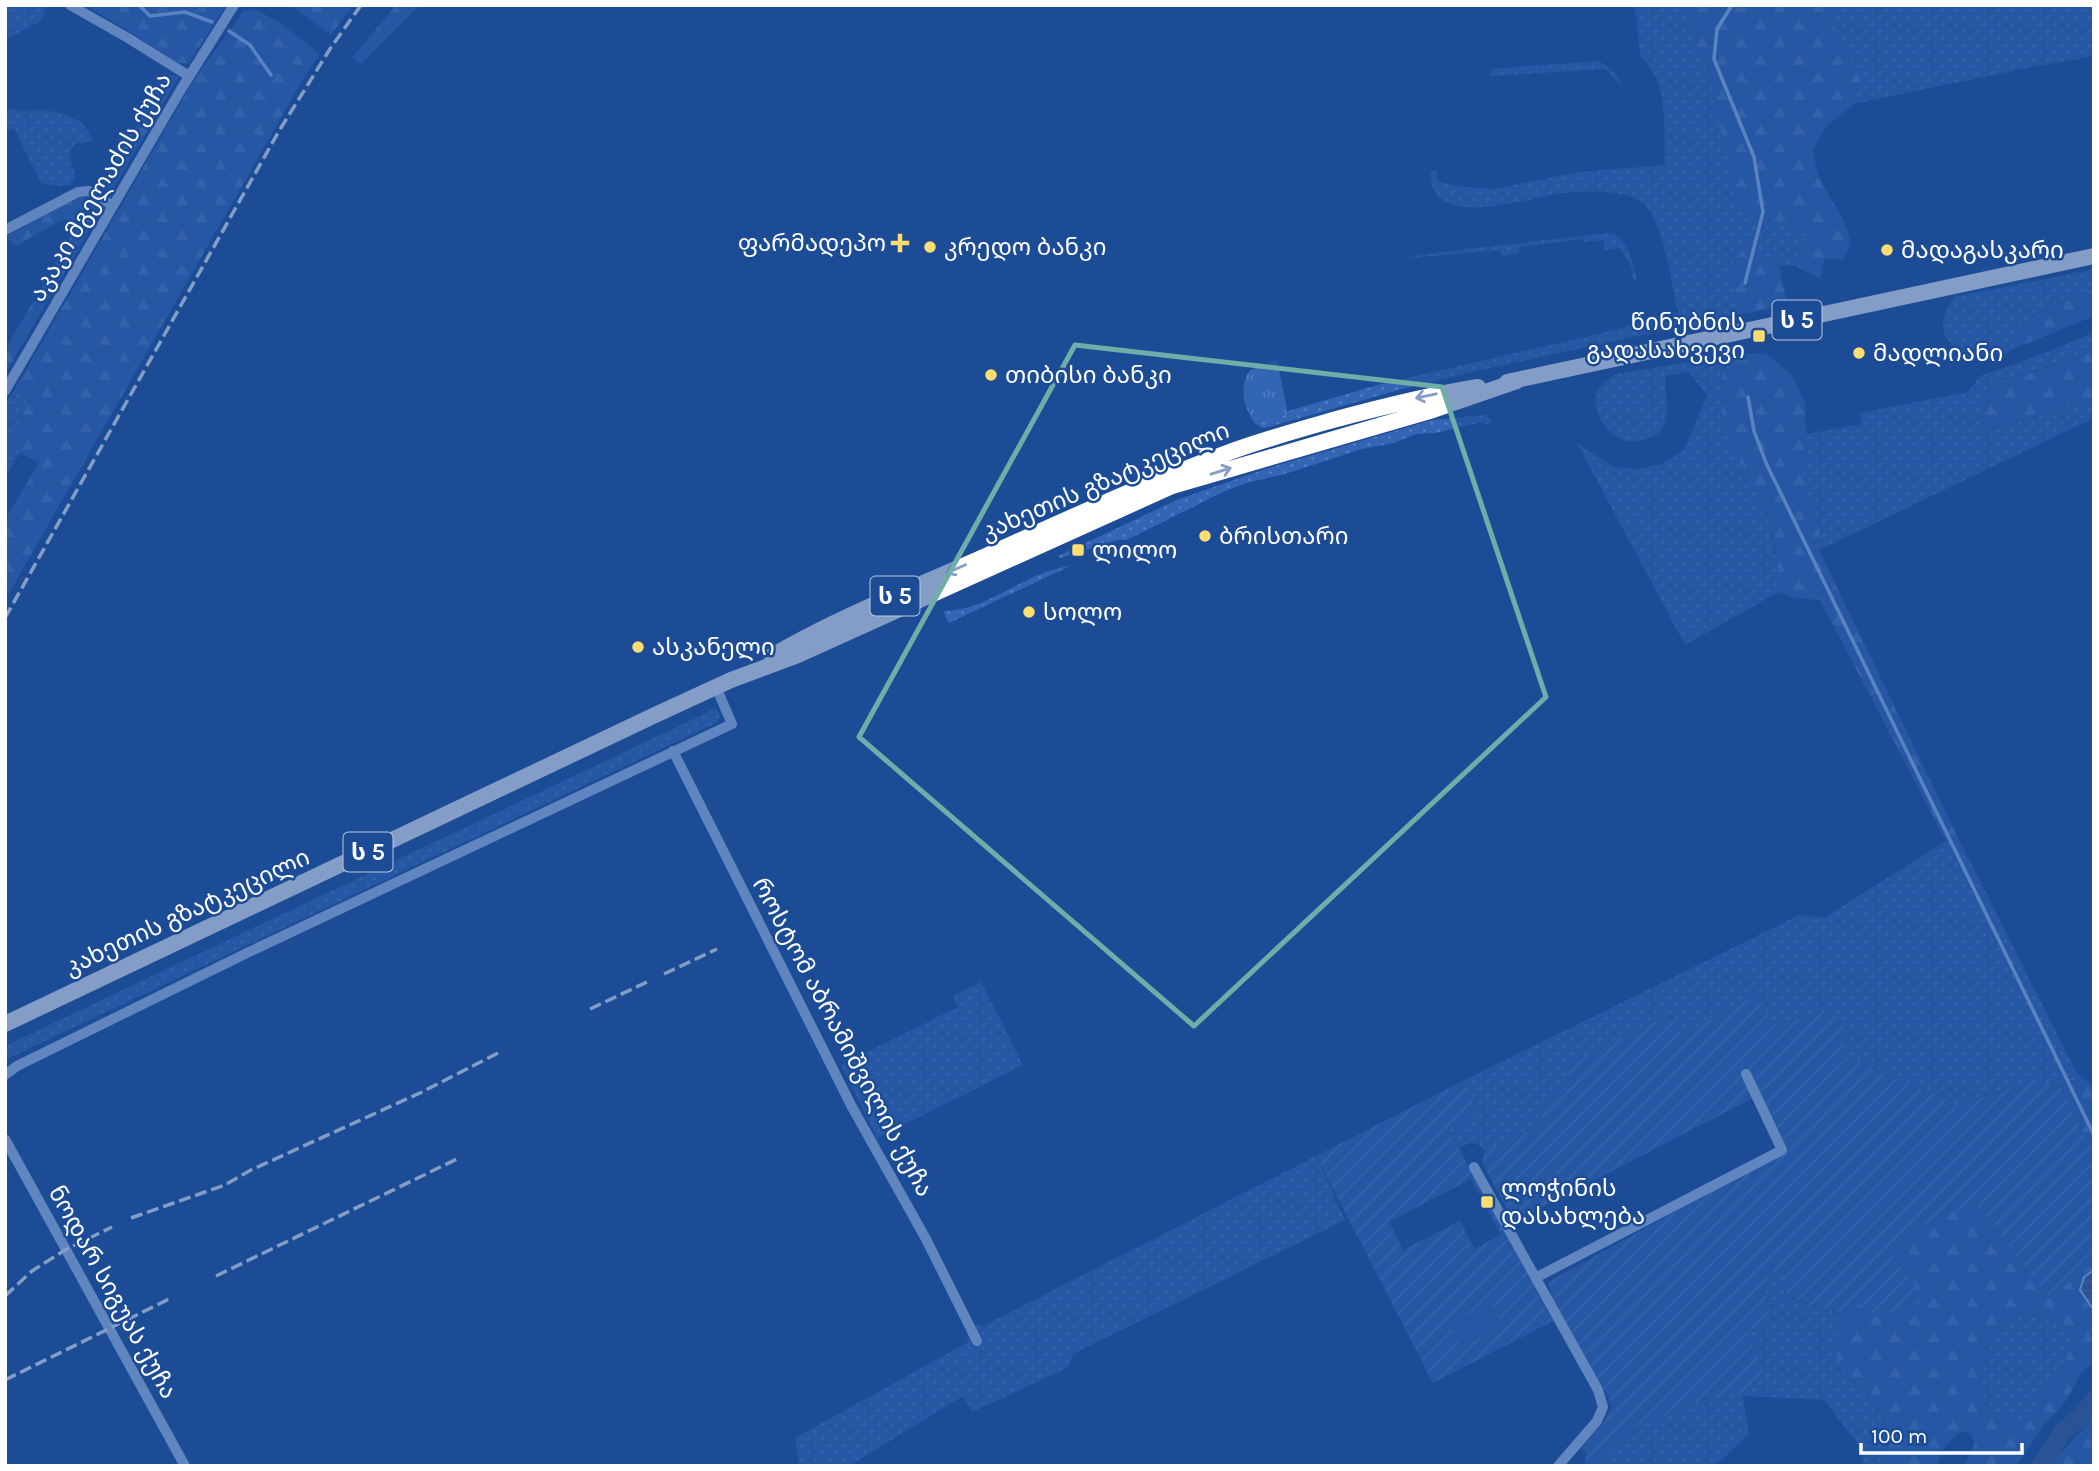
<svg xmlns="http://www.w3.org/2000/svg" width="2099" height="1471" viewBox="0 0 2099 1471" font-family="Karla,'Noto Sans Georgian',sans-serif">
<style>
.grass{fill:url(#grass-dots)}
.forest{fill:url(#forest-firs);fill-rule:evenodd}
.park{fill:url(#park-tufts)}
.garden{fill:url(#garden-furrows);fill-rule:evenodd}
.pitch{fill:#3265b4}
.water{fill:url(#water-rules);stroke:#a5c4f1;stroke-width:2}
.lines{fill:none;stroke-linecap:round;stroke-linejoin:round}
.stream{stroke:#a5c4f1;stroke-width:3.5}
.river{stroke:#395b91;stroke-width:19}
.minor{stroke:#b2caef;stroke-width:10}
.highway{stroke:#fff;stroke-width:16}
.rail{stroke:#fff;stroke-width:3.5;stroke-dasharray:12 5;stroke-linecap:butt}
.oneway{stroke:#839dc6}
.marked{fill:none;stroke:#6fada8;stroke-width:5;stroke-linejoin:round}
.poi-dot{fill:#fedd71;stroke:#1d4c97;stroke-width:2.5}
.labels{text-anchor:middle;stroke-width:5;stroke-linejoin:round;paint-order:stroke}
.shield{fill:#1d4c97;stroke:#bbc9e0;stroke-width:2}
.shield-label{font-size:23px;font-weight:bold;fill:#fff}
.street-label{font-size:24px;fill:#fff;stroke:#1d4c97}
.poi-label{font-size:24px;fill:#fff;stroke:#1d4c97;text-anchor:start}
</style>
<defs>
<pattern id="grass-dots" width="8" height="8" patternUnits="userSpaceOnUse" patternTransform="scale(1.75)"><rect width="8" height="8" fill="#3265b4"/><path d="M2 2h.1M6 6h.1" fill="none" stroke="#517cbf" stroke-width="1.8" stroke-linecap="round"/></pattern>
<pattern id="forest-firs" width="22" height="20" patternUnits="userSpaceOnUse" patternTransform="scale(1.75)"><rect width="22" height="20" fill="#3265b4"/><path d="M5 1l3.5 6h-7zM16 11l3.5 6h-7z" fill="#517cbf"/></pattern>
<pattern id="park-tufts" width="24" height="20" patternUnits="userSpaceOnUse" patternTransform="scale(1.75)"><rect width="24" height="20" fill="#3265b4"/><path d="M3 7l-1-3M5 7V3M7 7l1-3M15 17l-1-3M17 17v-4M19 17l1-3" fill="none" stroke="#517cbf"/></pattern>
<pattern id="garden-furrows" width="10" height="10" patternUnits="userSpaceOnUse" patternTransform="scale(1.75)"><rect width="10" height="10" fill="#3265b4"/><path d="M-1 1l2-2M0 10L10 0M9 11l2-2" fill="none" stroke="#517cbf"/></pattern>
<pattern id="water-rules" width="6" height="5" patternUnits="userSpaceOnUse" patternTransform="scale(1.75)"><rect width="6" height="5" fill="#395b91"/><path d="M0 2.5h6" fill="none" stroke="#5774a2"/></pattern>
</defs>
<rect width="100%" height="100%" fill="#1d4c97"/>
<path class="grass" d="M5,5H42L45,12L39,22L5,40Z
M1635,5H1690L1685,15L1708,71L1718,111L1753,217L1789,224L1806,234L1796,266L1779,265L1746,249L1733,262L1732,276L1740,315L1682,333L1680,327L1485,369L1402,389L1269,427L1263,428L1254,423L1287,414L1288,411L1381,384L1602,333L1678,313C1672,286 1663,218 1642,202C1625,189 1584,191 1564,193C1531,196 1427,234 1431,172L1434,170L1437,171V181L1456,186L1494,189L1580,172L1665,165C1663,129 1670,81 1640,56Z
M1842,5H2094V56L2026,68L1854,104L1860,79L1830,17Z
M1598,61C1608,65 1618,76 1622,86L1605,69L1490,76L1491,69Z
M5,108L24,112L41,109L64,114L83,123L93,141L75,144L69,154L76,178L70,185L57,186L41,183L14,128L5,131Z
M1600,234C1604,234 1608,233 1612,234C1629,238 1634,267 1637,281H1634L1630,264L1620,248L1605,250L1603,240L1585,242L1582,239L1519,247V253L1503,256L1499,250L1421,257L1404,260L1421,255L1459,250Z
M2094,269V289C2077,296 2030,313 2020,327C2014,334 2014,340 2016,348C2007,352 1998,357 1990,359C1967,364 1937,341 1944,317C1945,310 1951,303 1954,297Z
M2094,333V350C2056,365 2013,374 1979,398L1982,432L2094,400V418L1819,550L1820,528L1812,509L1801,467L1806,434L1862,424L1860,413L1968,392L1980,376L2024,361Z
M1735,354L1725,362L1721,393L1771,526L1778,573V592L1685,645L1577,443L1614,467L1636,469L1660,465L1684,450L1707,396L1689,372L1666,376C1663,393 1673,414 1662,429C1658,435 1651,438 1644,440C1624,445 1609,436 1600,418C1590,397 1596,386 1616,374Z
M16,387L22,388L28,401L20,421L21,451L5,478V404Z
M1486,415L1492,420L1488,425L1481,422L1436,433L1416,434L1394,443L1362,449L1285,474L1250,482L1223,492L1127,540H1117L1061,558L1058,556L1179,499L1265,469L1432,420Z
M1070,566L949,623L943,611C989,611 1024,572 1070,566Z
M717,708L720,716L716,723L5,1060V1046Z
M1958,838L2078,1075L2059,1084L2020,1083L1961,1106L1845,1056L1844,1027L1817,1014L1774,1025L1756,995L1682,1035L1670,1015L1562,1068L1573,1085L1536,1105L1546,1123L1485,1151L1478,1144L1469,1143L1459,1148L1449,1129L1480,1112L1463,1081L1799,915L1824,918L1946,841Z
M981,982L1023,1065L877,1138L841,1065L958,1007L953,996Z
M1316,1156L1345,1220L1073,1354L1067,1368L972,1412L963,1396L849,1466H799L795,1438L968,1342L967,1329L981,1324L983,1326Z
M1767,1268L1782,1273L1787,1298L1845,1315L1839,1333L1852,1379L1873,1395L1882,1414L1888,1436L1885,1466H1861L1864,1452L1824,1400L1743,1396L1749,1434L1715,1466H1596L1633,1428L1717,1394L1746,1330L1774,1323L1764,1291Z
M2026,1313C2034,1317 2042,1316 2050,1318C2060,1321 2068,1329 2076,1334L2063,1366L2042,1390L2032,1421L2025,1425L1983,1408L1980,1400C1984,1366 1984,1320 2026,1313Z"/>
<path class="forest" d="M85,5H226L189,63H178L129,31Z
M290,5H353L331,35Z
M396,5H420L361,64L352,58Z
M1690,5H1842L1830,17L1860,79L1854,104L1825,128L1813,150C1815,160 1816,174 1822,183C1836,209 1845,215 1851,246L1842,260L1825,258L1820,279L1796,266L1805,234L1789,224L1753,217L1738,205L1708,71L1685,15Z
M255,9L280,23L320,54L306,74L5,600V519L39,463L7,445L20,421L28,401L22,388L16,387L195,78L243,12Z
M169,74L179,77L111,192L101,185L157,88Z
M81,197L90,200L102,208L5,374V350L71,236L73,226L67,219L58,222L16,246L6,237L66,202Z
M1746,248L1779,265L1787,304L1740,315L1732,276L1733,262Z
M2094,289V316L2016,348C2014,340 2014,334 2019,327C2030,314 2077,296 2094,289Z
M2094,350V400L1981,432L1979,398C2013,375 2056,366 2094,350Z
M1735,354H1766L1792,375L1805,403L1806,434L1801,467L1812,509L1820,528L1819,550L1958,838L1946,841L1820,600L1795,598L1778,592C1778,571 1777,547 1771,527C1761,488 1731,456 1723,417C1720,398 1722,381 1725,362Z
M2078,1075L2094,1086V1153L2059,1084Z
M1975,1203L2048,1298L2094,1263V1270L2084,1277L2080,1290L2094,1310V1363C2079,1370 2075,1386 2067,1399C2061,1408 2052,1416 2045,1424C2034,1438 2027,1453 2015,1466H1964L1975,1443L1971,1435L1962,1431C1947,1440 1942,1450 1937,1466H1885L1888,1436L1882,1414L1873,1395L1852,1379L1836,1356C1838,1343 1838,1329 1844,1318C1854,1300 1895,1290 1914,1284L1890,1252C1910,1230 1946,1213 1975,1203ZM2026,1313C2034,1317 2042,1316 2050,1318C2060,1321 2068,1329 2076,1335L2063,1366L2042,1390L2032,1420L2025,1425L1983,1408L1980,1400C1984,1366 1984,1320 2026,1313Z
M2094,1417V1466H2053L2059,1455Z"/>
<path class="park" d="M1277,360L1288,414L1254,423C1244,405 1238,389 1250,370Z"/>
<path class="garden" d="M1757,995L1774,1025L1817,1014L1836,1016L1844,1027L1845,1056L1961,1106L2020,1083L2059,1084L2094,1153V1263L2048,1298L1975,1203C1946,1213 1910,1230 1890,1252L1914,1284L1921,1302L1876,1317L1860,1304L1845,1315L1787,1297L1782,1273L1767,1268L1764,1291L1774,1324L1746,1330L1764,1370L1742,1396L1717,1394L1633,1428L1596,1466H1585L1586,1452L1581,1448L1603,1424L1612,1406L1605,1391L1553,1300L1548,1282L1785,1151L1761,1094L1514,1222L1482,1163L1485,1151L1546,1123L1536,1105L1573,1085L1562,1068L1669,1015L1682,1034Z
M1463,1081L1480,1112L1449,1130L1553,1321L1433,1383L1316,1156ZM1471,1179L1501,1235L1474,1249L1460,1221L1403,1250L1389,1222Z"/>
<path class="pitch" d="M1491,1303L1503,1325L1461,1347L1449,1324Z"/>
<path class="water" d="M2094,1270V1310L2080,1290L2084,1277Z"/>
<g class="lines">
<path class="stream" d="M139,5L150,16L185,12L212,22
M1732,5L1717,29L1714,59L1754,157L1763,212L1745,283
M229,31L250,45L271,75
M1748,397L1754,431L1767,465L2094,1135"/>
<path class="river" d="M2041,1466L2063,1431L2082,1416L2094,1400"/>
<path class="minor" d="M70,5L128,38L189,76
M5,230L78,192L89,191L113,206
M5,391L180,91L234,5
M673,751L852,1107L926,1239L977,1341
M5,1075L17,1066L249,952L732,724L716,687
M5,1139L185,1466
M1474,1167L1598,1390L1603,1407L1597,1421L1558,1466
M1537,1277L1782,1150L1746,1074"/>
<path class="highway" d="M1507,382L2094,256
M772,656C840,616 916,587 988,555C1067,519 1146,483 1227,453C1262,440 1298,430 1333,420C1381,407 1429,395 1478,387
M5,1024L653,716L731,680L798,655L1172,486L1433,410L1517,381"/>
<path class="rail" d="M5,618L279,131L330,49L361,5
M664,974L717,949
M590,1009L647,982
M131,1218L225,1185L251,1170L422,1092L500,1052
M216,1276L459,1158
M5,1296L32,1271L65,1250L112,1227
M5,1380L169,1299"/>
</g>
<defs><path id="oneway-shaft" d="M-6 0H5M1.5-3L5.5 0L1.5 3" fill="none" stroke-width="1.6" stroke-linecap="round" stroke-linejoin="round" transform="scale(1.75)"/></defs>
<g class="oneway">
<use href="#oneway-shaft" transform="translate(1426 396) rotate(168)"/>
<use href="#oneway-shaft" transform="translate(1221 471) rotate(-17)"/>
<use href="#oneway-shaft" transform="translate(956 569) rotate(156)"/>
</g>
<path d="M0 0H2099V1471H0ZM1075,345L1442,387L1546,697L1194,1026L859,737Z" fill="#1d4c97" fill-opacity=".55" fill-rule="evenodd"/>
<path class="marked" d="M1075,345L1442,387L1546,697L1194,1026L859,737Z"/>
<g class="poi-dot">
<path d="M896.5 232.5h7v7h7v7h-7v7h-7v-7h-7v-7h7z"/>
<circle cx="930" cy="247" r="7"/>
<circle cx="1887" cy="250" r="7"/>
<rect x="1752" y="329" width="14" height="14" rx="3.5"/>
<circle cx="1859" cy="353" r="7"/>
<circle cx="991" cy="375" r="7"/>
<circle cx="1205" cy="536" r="7"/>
<rect x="1071" y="543" width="14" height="14" rx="3.5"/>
<circle cx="1029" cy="612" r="7"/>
<circle cx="638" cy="647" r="7"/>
<rect x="1480" y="1195" width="14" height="14" rx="3.5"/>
</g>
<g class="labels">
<g class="shield">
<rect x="1772.5" y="300.5" width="49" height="39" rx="5"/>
<rect x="870.5" y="576.5" width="49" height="39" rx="5"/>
<rect x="343.5" y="832.5" width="49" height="39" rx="5"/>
</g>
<g class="shield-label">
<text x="1797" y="328">ს 5</text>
<text x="895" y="604">ს 5</text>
<text x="368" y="860">ს 5</text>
</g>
<g class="street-label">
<text transform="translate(100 187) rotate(-60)" y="8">აკაკი მგელაძის ქუჩა</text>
<text transform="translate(1105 481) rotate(-23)" y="8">კახეთის გზატკეცილი</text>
<text transform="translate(187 912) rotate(-25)" y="8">კახეთის გზატკეცილი</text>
<text transform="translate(843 1037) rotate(62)" y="8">როსტომ აბრამიშვილის ქუჩა</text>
<text transform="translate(113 1292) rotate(61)" y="8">ნოდარ სიგუას ქუჩა</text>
</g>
<g class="poi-label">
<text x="886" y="251" text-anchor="end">ფარმადეპო</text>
<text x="944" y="255">კრედო ბანკი</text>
<text x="1901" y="258">მადაგასკარი</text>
<text x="1745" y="330" text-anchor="end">წინუბნის<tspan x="1745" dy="28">გადასახვევი</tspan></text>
<text x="1873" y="361">მადლიანი</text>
<text x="1005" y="383">თიბისი ბანკი</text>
<text x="1219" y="544">ბრისთარი</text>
<text x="1092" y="558">ლილო</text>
<text x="1043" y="620">სოლო</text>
<text x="652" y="655">ასკანელი</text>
<text x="1501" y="1196">ლოჭინის<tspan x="1501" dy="28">დასახლება</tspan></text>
</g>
</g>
<rect width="2099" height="1471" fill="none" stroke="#ffffff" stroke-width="14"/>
<path d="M1861 1443v10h161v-10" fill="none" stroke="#ffffff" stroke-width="3.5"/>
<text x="1871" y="1443" font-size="21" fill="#ffffff" stroke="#1d4c97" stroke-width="5" paint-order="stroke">100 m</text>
</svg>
